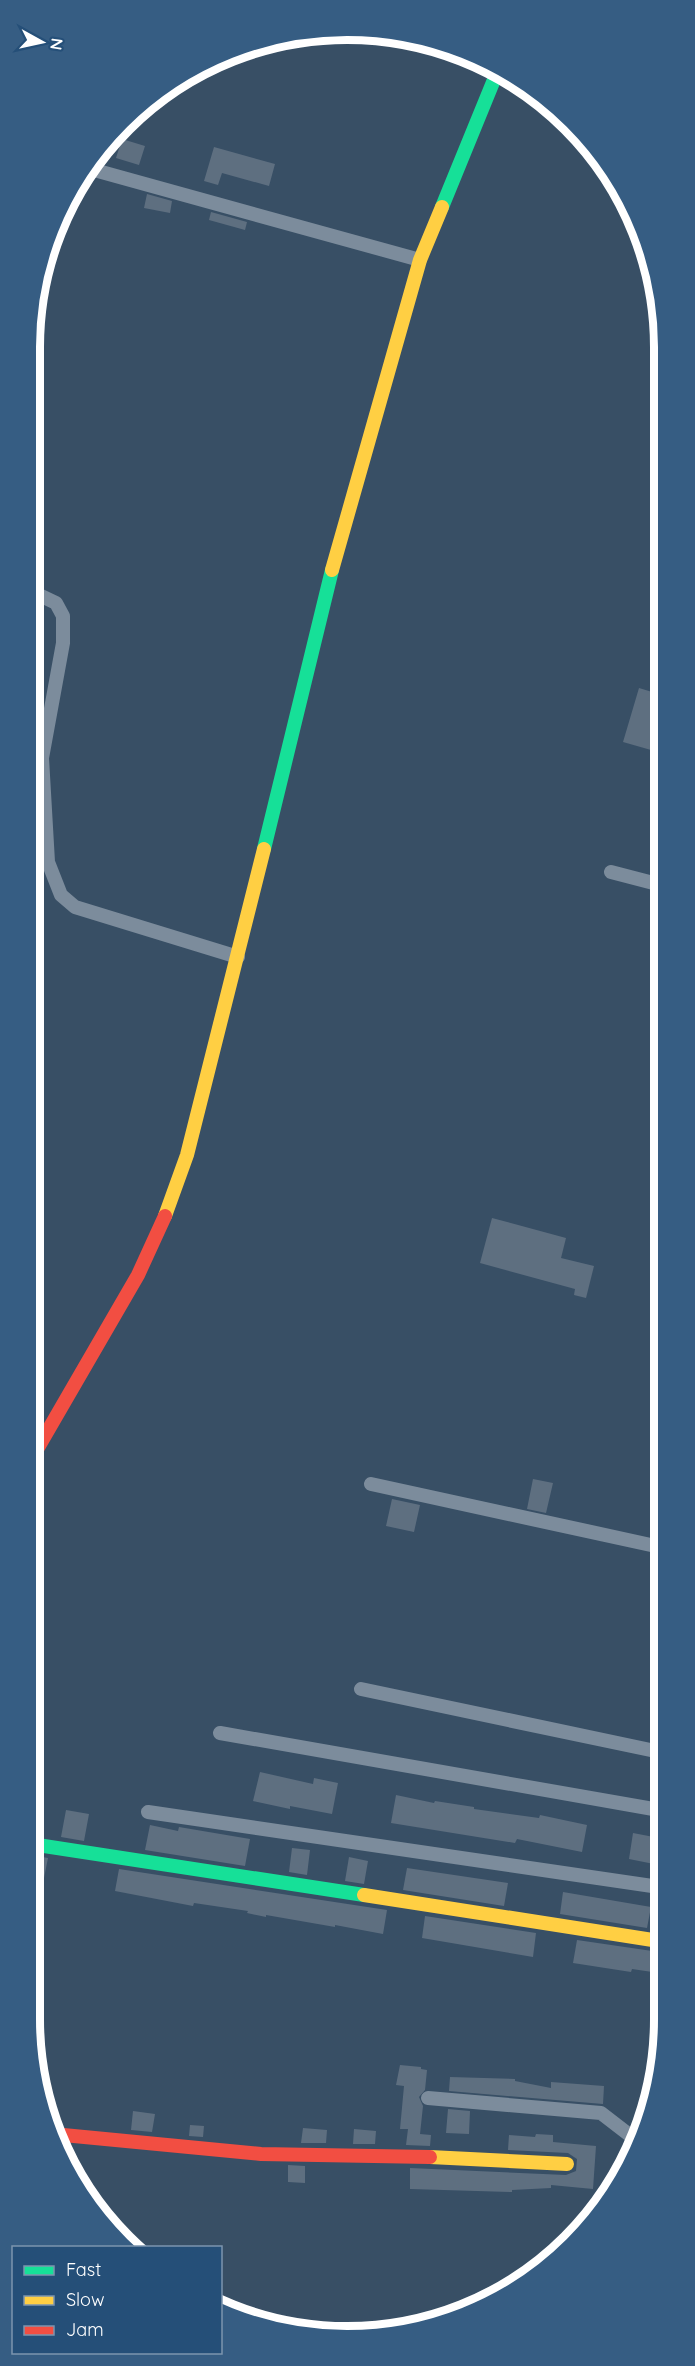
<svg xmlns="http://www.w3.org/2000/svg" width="695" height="2366" viewBox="0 0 695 2366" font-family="Quicksand,sans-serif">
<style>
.building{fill:#5e6f80}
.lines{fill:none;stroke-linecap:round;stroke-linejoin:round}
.street{stroke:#7c8c9c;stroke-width:14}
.fast{stroke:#16e098;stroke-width:14}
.slow{stroke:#ffcf43;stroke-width:14}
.jam{stroke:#f24e42;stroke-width:14}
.rim{fill:none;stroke:#fff;stroke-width:8}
</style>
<rect width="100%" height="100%" fill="#384f65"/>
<path class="building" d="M122,139L145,146L139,165L116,158Z
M214,147L275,164L269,186L222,173L218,185L204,181Z
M147,194L172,201L170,213L144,208Z
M211,212L247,222L245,230L209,220Z
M639,688L662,695V712L651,750L623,742Z
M492,1218L566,1238L561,1258L594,1266L586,1298L574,1295L575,1289L480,1263Z
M533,1479L553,1483L546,1513L527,1509Z
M392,1499L420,1505L414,1532L386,1526Z
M260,1772L313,1784L314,1778L338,1783L332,1814L290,1806V1809L253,1801Z
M396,1795L434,1803L435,1801L474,1807V1809L539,1818L540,1815L587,1825L582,1852L517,1839L515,1843L391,1823Z
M66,1810L89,1814L84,1841L61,1837Z
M150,1825L178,1831L179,1827L250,1839L245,1866L145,1850Z
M633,1833L659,1838V1865L629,1859Z
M292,1848L310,1850L307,1875L289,1872Z
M31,1855L48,1858L43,1883L30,1881Z
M349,1857L368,1861L364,1884L345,1881Z
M407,1868L508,1883L504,1906L403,1890Z
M119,1869L387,1910L383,1934L335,1925V1927L266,1915V1917L247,1913L248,1911L194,1903L193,1906L115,1891Z
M563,1892L651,1907L647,1928L560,1914Z
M425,1916L536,1933L533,1957L422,1938Z
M577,1940L659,1952V1973L632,1969L631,1972L573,1963Z
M400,2065L421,2067V2069L427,2070L425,2090L419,2097L423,2106L420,2134L431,2135L430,2146L406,2145L408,2129H400L404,2086L396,2085Z
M450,2077L515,2079V2081L551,2088V2082L604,2086L603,2104L449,2091Z
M448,2109L470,2111L469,2134L446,2133Z
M133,2111L155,2114L152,2132L131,2130Z
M190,2125L204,2126L203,2137L189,2136Z
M303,2128L327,2130L326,2143H301Z
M354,2129L376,2131L375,2144H353Z
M536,2134L553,2135V2142L596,2146L593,2189L551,2185V2188L512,2190V2192L410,2189V2168L566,2175L576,2171L577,2159L568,2153L508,2150L509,2135L535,2137Z
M288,2165L305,2166V2183L288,2182Z"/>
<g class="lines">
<path class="street" d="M87,168L420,260
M35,593L56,603L63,616V643L42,758L48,862L61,895L75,907L238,957
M611,872L661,885
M371,1484L660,1547
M361,1689L660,1752
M220,1733L659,1810
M148,1812L659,1887
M428,2098L601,2113L636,2140"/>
<path class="fast" d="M442,207L498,70
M264,849L332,570
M31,1844L364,1895"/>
<path class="slow" d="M332,570L420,260L442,207
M165,1216L187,1155L264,849
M364,1895L659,1941
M430,2157L567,2164"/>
<path class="jam" d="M32,1458L138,1275L165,1216
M53,2134L261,2154L430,2157"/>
</g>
<path d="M0 0H695V2366H0ZM347 40H347A307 307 0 0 1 654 347V2019A307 307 0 0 1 347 2326H347A307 307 0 0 1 40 2019V347A307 307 0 0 1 347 40Z" fill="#365d83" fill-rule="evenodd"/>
<path class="rim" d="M347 40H347A307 307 0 0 1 654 347V2019A307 307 0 0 1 347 2326H347A307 307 0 0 1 40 2019V347A307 307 0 0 1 347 40Z"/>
<rect x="12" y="2246" width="210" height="108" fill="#254f78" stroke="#7c95ae" stroke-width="1.5"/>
<rect x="24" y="2266" width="30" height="9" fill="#16e098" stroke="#7c95ae" stroke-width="1.5"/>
<text x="66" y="2276" font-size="18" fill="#ffffff">Fast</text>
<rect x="24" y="2296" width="30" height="9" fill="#ffcf43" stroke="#7c95ae" stroke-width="1.5"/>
<text x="66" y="2306" font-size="18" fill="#ffffff">Slow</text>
<rect x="24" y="2326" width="30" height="9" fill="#f24e42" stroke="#7c95ae" stroke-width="1.5"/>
<text x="66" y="2336" font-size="18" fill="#ffffff">Jam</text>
<g transform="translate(42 42) rotate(98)" stroke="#254f78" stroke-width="4.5" paint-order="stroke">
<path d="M0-4.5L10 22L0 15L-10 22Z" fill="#ffffff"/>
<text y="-9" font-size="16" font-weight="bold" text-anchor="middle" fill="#ffffff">N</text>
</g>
</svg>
